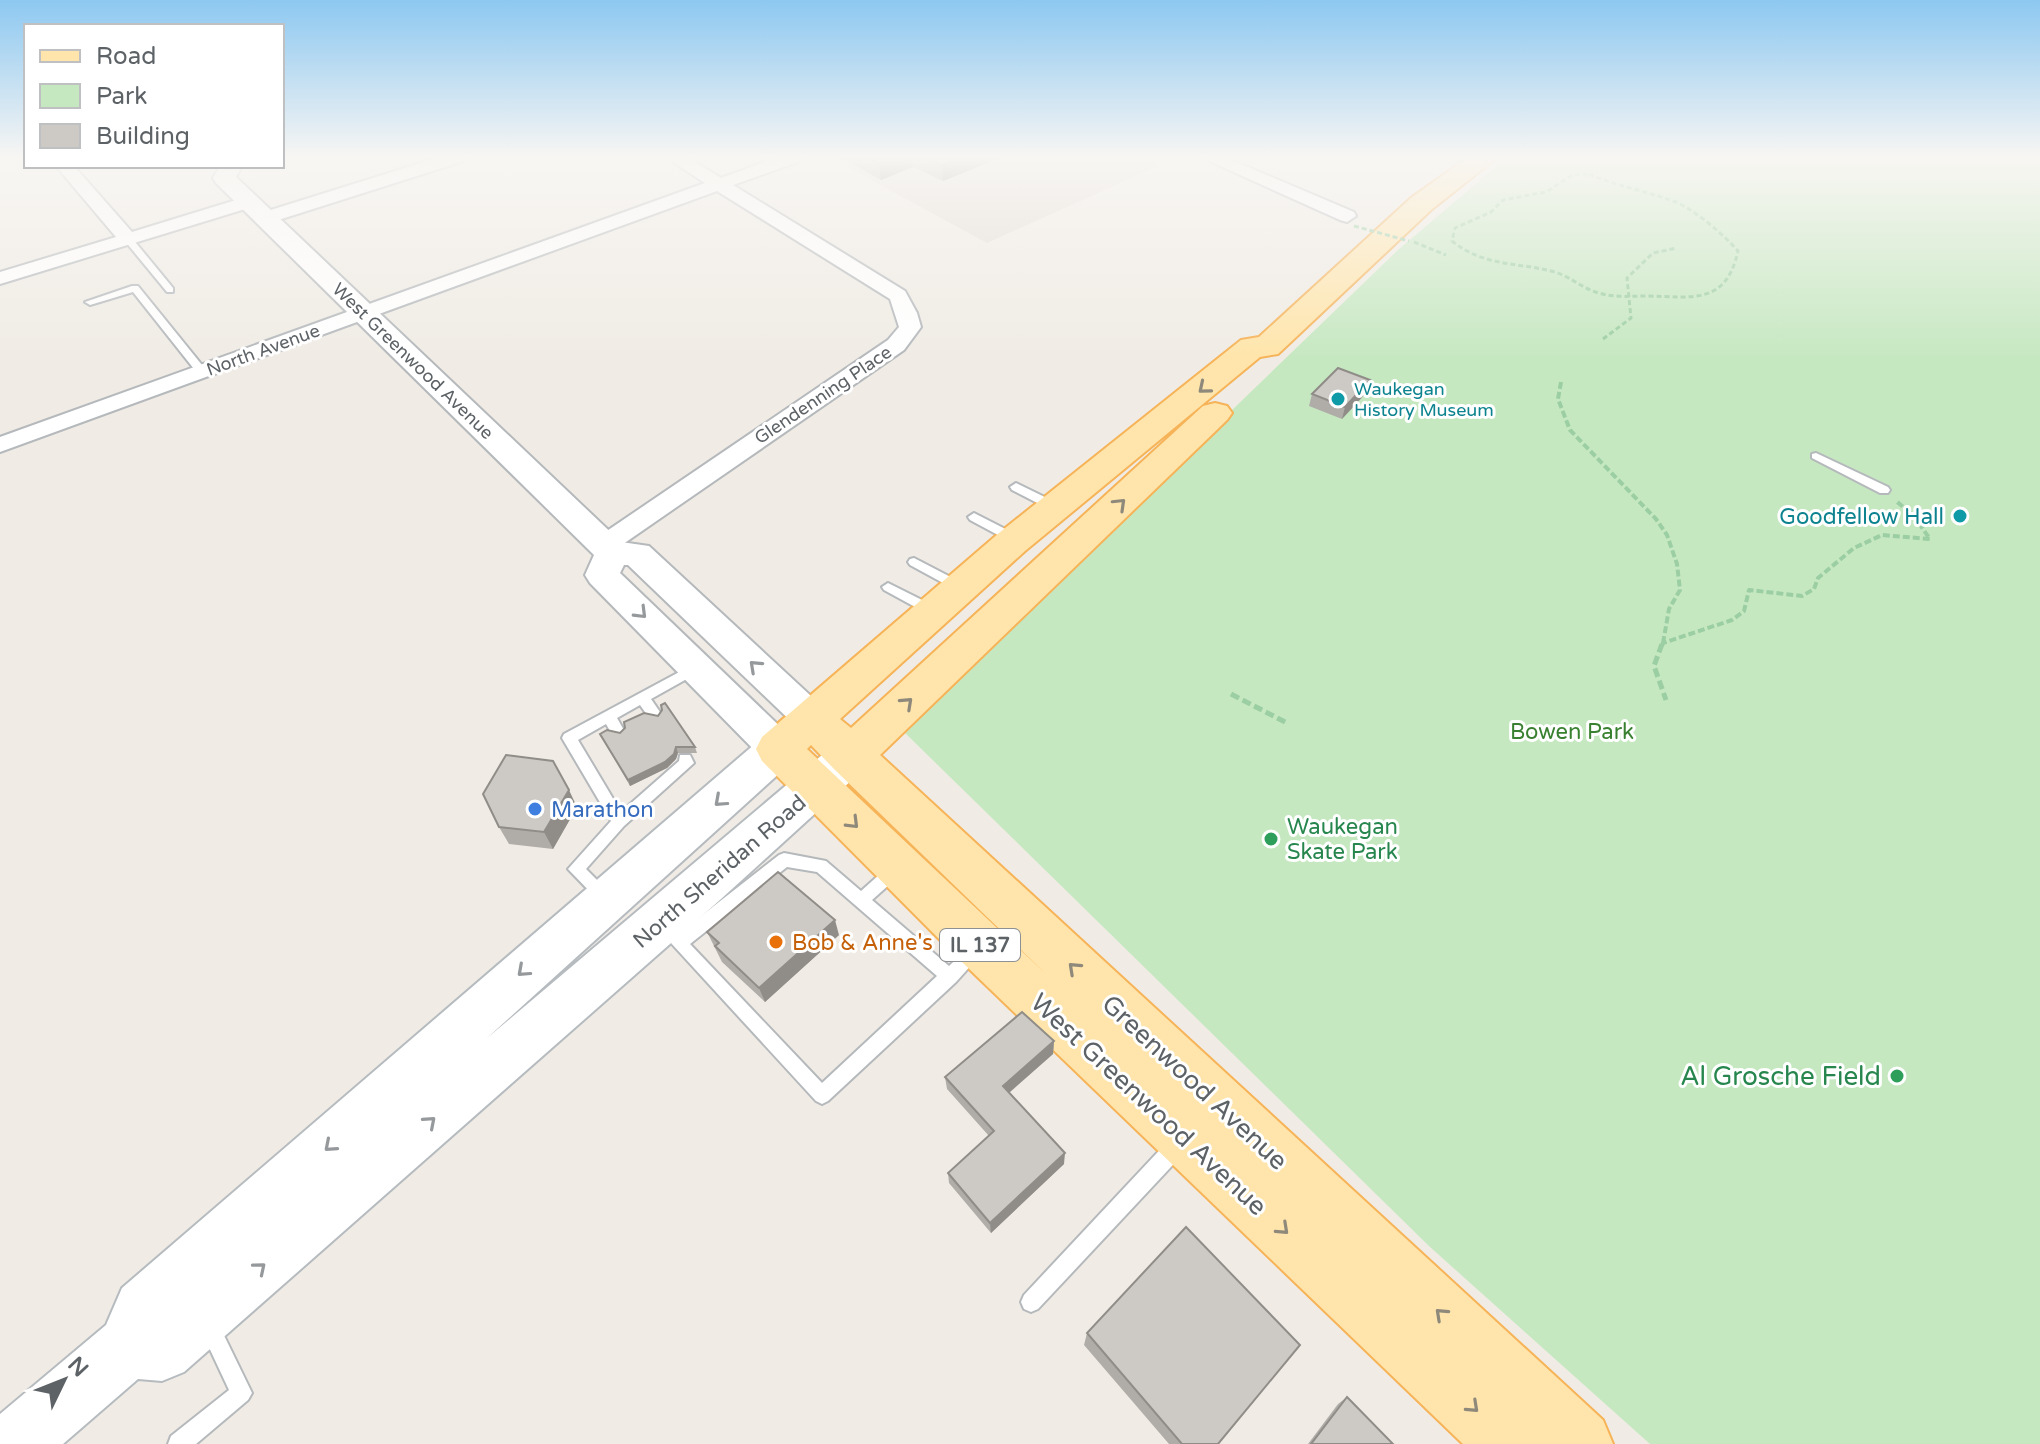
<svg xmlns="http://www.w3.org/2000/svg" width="2040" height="1444" viewBox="0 0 2040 1444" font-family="'Varela Round',sans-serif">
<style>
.education{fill:#e2ddd6}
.green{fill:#c6e8c1}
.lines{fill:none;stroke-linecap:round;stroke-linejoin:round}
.service-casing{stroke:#b5b9bc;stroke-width:4}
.minor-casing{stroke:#b5b9bc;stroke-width:4}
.tertiary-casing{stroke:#b5b9bc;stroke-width:4}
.secondary-casing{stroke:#b6bbbf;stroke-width:4}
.primary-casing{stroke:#f6b358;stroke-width:4}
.path-far2{stroke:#9ccea3;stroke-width:3;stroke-dasharray:5 3;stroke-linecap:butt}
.path-far1{stroke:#9ccea3;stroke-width:4;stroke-dasharray:7 3;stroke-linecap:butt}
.path{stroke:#9ccea3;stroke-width:5;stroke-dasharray:9 4;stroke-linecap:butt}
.service{fill:#fff;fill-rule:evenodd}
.minor{fill:#fff;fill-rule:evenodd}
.tertiary{fill:#fff;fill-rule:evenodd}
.secondary{fill:#fff;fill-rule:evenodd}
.primary{fill:#ffe5ab;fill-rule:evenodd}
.path-bridge{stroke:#9ccea3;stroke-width:3;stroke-dasharray:5 3;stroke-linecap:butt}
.wall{fill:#b0ada9}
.shaded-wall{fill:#908d89}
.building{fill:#cdc9c4;stroke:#908d89;stroke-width:2}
.oneway{stroke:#8e897b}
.oneway2{stroke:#96999c}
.culture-dot{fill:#0f9aa8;stroke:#fff;stroke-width:3}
.shop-dot{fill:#3f7fe0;stroke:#fff;stroke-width:3}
.leisure-dot{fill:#2e9e5b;stroke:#fff;stroke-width:3}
.food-dot{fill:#e8710a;stroke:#fff;stroke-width:3}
.labels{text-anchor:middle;stroke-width:6;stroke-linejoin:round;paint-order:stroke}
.far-street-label{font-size:18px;fill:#5d6266;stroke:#fff}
.far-culture-label{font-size:18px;fill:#0d838f;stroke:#fff;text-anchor:start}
.shield{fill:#fff;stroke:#8e9194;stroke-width:2}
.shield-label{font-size:20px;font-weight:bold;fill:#5d6266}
.culture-label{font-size:22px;fill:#0d838f;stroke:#fff;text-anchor:end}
.park-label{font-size:22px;fill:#398130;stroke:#fff}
.shop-label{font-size:22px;fill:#366cbe;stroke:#fff;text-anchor:start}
.leisure-label{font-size:22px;fill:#27864d;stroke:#fff;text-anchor:start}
.street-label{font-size:22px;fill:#5d6266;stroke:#fff}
.food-label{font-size:22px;fill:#c56008;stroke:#fff;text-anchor:start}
.near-leisure-label{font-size:26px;fill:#27864d;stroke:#fff;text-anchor:end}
.near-street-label{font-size:26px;fill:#5d6266;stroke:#fff}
</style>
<rect width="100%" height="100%" fill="#f0ece5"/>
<path class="education" d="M827,156H1180L987,243Z"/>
<path class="green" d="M1509,156H2040V1444H1650L1430,1247L901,729L1399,249Z"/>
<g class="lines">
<g class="service-casing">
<path id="service" d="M125,237H131L173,288V292H167L125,241Z
M132,286H138L206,370V374H198L133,292L90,305L85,302Z
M1816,453L1888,487L1890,490L1888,493H1880L1812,458V454Z
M1016,483L1059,504L1061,507L1059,510H1051L1012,490L1010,487Z
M974,513L1019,536L1021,539L1019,542H1011L970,520L968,517Z
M914,558L964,584L966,587L960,591L956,590L910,565L908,562L910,559Z
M888,583L938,608L939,611L938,614H928L884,590L882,587Z
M696,663L701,665L703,668L701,671L651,699L662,715L660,719H650L640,705L617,718L625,732L623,736H613L606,724L578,740L621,812L679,761L680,755H690L694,763L624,826L586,869L612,895L610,900L604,902L598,900L568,869L611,821L562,738L564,734Z
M784,853L826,861L861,891L890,865L895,863L900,865L903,870L900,875L872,900L949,966L969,947L975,945L981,947L983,952L956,982L828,1101L822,1104L816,1101L671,943L673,938L779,855ZM787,867L817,872L937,976L822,1083L690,944Z
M1177,1137L1184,1139L1186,1146L1184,1153L1038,1309L1031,1312L1024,1309L1021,1302L1024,1295L1170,1139Z
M209,1316L216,1319L252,1393L248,1400L196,1444H168L171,1436L229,1390L199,1326L202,1319Z"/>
</g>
<g class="minor-casing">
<path id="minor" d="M443,156H470L467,160L272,222H258L256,218L258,214Z
M664,156H685L721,178L781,156H806L803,160L733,185L905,291L917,313L921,327L904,350L613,551L604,554L595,551L591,545L595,539L888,340L899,327L890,299L717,191L0,452V437L705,183Z
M1198,156H1222L1354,212L1356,216L1347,222L1340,220Z
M56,166H74L132,232L249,196L258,202L255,206L0,284V272L116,237Z"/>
</g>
<g class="tertiary-casing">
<path id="tertiary" d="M220,166H242L236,177L621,542L649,546L825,709L831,719L825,729L812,733L799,729L628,565H624L620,573L792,738L797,749L792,760L778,764L764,760L590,583L585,575L594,555L216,183L213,178Z"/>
</g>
<g class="secondary-casing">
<path id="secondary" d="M778,732L793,737L799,749L793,761L486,1039L835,744L850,739L865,744L872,756L865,768L721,899L184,1372L162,1381L138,1379L63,1444H0V1414L106,1325L122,1288L763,737Z"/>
</g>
<g class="primary-casing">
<path id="primary" d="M1470,156H1499L1431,210L1278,354L1260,357L1025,551L840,719L851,728L1203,406L1215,403L1227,406L1232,413L1227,420L880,755L1603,1420L1613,1444H1463L963,963L762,761L756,749L762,737L999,533L1241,340L1259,337L1411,198ZM811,745L834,769L1048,976L807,749Z"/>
</g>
<path class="path-far2" d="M1589,174C1617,186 1645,191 1673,201C1693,208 1724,235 1738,251C1726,305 1693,297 1648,296C1631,296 1615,298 1599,293C1583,289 1571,277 1555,272C1518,262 1484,267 1452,241L1455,228L1491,212L1503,200L1546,192L1572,175Z
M1414,242L1446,255
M1603,339L1631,318L1627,278L1653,253L1677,248"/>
<path class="path-far1" d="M1561,382L1558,399L1570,430L1656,519L1667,535L1677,564L1680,590L1669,609L1663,643
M1662,646L1663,643L1732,620L1744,611L1749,590L1802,596L1814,589L1818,578L1854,548L1882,535L1930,539L1913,515L1896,501"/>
<path class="path" d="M1662,644L1654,666L1666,700
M1231,694L1287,723"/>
<use href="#service" class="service"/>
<use href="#minor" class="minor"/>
<use href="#tertiary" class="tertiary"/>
<use href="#secondary" class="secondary"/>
<use href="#primary" class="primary"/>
<path class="path-bridge" d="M1354,226L1409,241"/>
</g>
<path class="wall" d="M842,156H1004L943,181L913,167L881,180L842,158Z
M1367,392L1342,419L1309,406L1312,394Z
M620,733L695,747L697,753H678L676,759L667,768L630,786L600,734Z
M577,807L553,849L509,844L499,827Z
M707,932L839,935L765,1002L722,962Z
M1054,1041L1053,1054L1009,1093L1064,1164L991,1233L949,1183L948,1173L989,1136L947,1089L945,1077Z
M1087,1333L1218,1444H1169L1084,1345Z
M1347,1397L1393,1444H1308L1338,1404Z"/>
<path class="shaded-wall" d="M899,156H912L913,167L881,180L879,163Z
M964,156H1004L943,181L942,165Z
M1370,380L1367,392L1342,419L1345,407Z
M676,747L678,753L676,759L667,768L630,786L628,780Z
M569,790L577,807L553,849L544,832Z
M835,920L839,935L765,1002L759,988Z
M1054,1041L1053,1054L1003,1098V1086Z
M1065,1153L1064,1164L991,1233L990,1223Z"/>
<path class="building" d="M866,156H899L879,163Z
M923,156H964L942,165Z
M1338,368L1370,380L1345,407L1312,394Z
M665,703L695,747H676L674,754L665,762L628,780L600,734L607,730L620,733L625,728L624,722L644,713L658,716L662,710L661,705Z
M506,755L553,761L569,790L544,832L499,827L483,794Z
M778,872L835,920L759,988L715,946L719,943L707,932Z
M1022,1012L1054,1041L1003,1086L1065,1153L990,1223L948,1173L994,1131L945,1077Z
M1186,1227L1300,1345L1218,1444H1182L1087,1333Z
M1347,1397L1393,1444H1311Z"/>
<defs><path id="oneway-chevron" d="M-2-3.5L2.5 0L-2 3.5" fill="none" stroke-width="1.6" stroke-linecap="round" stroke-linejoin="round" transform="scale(2)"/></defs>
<g class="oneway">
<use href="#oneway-chevron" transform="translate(1204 388) rotate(140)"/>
<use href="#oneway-chevron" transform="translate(1120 504) rotate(-44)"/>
<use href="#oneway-chevron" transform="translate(907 703) rotate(-43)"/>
<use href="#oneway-chevron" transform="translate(853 823) rotate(45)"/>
<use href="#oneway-chevron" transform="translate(1074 968) rotate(-137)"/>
<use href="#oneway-chevron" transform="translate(1283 1229) rotate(43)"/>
<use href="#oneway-chevron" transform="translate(1441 1314) rotate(-137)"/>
<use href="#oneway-chevron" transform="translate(1473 1407) rotate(43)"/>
</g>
<g class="oneway2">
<use href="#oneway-chevron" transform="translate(641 613) rotate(45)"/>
<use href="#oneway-chevron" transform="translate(755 666) rotate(-137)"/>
<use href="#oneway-chevron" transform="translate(720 801) rotate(138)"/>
<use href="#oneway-chevron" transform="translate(523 971) rotate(138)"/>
<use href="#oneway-chevron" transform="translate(430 1122) rotate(-41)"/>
<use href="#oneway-chevron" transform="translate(330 1146) rotate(139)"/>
<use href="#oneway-chevron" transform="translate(260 1268) rotate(-40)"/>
</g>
<linearGradient id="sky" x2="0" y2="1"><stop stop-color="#8dc8f1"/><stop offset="0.44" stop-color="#f8f6f3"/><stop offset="1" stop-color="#f8f6f3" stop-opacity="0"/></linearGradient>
<rect width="2040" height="358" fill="url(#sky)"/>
<g class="culture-dot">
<circle cx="1338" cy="399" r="8"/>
<circle cx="1960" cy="516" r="8"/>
</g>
<circle class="shop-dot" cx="535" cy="809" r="8"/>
<g class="leisure-dot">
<circle cx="1271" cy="839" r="8"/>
<circle cx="1897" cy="1076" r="8"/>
</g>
<circle class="food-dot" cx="776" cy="942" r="8"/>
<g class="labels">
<g class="far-street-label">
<text transform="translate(263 350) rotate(-20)" y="6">North Avenue</text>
<text transform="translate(413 361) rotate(44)" y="6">West Greenwood Avenue</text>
<text transform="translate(823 395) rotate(-34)" y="6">Glendenning Place</text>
</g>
<g class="far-culture-label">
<text x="1354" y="395">Waukegan<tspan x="1354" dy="21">History Museum</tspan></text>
</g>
<rect class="shield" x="940" y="929" width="80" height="32" rx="6"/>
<g class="shield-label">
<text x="980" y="952">IL 137</text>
</g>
<g class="culture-label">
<text x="1944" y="524">Goodfellow Hall</text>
</g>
<g class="park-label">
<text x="1572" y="739">Bowen Park</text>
</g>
<g class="shop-label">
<text x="551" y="817">Marathon</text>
</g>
<g class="leisure-label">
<text x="1287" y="834">Waukegan<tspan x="1287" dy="25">Skate Park</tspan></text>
</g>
<g class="street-label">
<text transform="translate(719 871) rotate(-41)" y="8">North Sheridan Road</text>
</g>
<g class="food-label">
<text x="792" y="950">Bob &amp; Anne's</text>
</g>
<g class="near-leisure-label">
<text x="1881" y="1085">Al Grosche Field</text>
</g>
<g class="near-street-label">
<text transform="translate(1195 1082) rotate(43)" y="9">Greenwood Avenue</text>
<text transform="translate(1149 1104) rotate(43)" y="9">West Greenwood Avenue</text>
</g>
</g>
<rect x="24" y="24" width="260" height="144" fill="#ffffff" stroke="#bec0c2" stroke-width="2"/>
<rect x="40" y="50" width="40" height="12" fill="#ffe5ab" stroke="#bec0c2" stroke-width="2"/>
<text x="96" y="64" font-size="24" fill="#5d6266">Road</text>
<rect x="40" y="84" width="40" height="24" fill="#c6e8c1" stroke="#bec0c2" stroke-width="2"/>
<text x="96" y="104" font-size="24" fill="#5d6266">Park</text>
<rect x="40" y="124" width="40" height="24" fill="#cdc9c4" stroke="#bec0c2" stroke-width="2"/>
<text x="96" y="144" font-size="24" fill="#5d6266">Building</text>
<g transform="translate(64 1380) rotate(47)" stroke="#ffffff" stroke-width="6" paint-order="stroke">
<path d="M0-6L14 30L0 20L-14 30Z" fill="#5d6266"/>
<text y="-12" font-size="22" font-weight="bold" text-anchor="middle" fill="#5d6266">N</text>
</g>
</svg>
